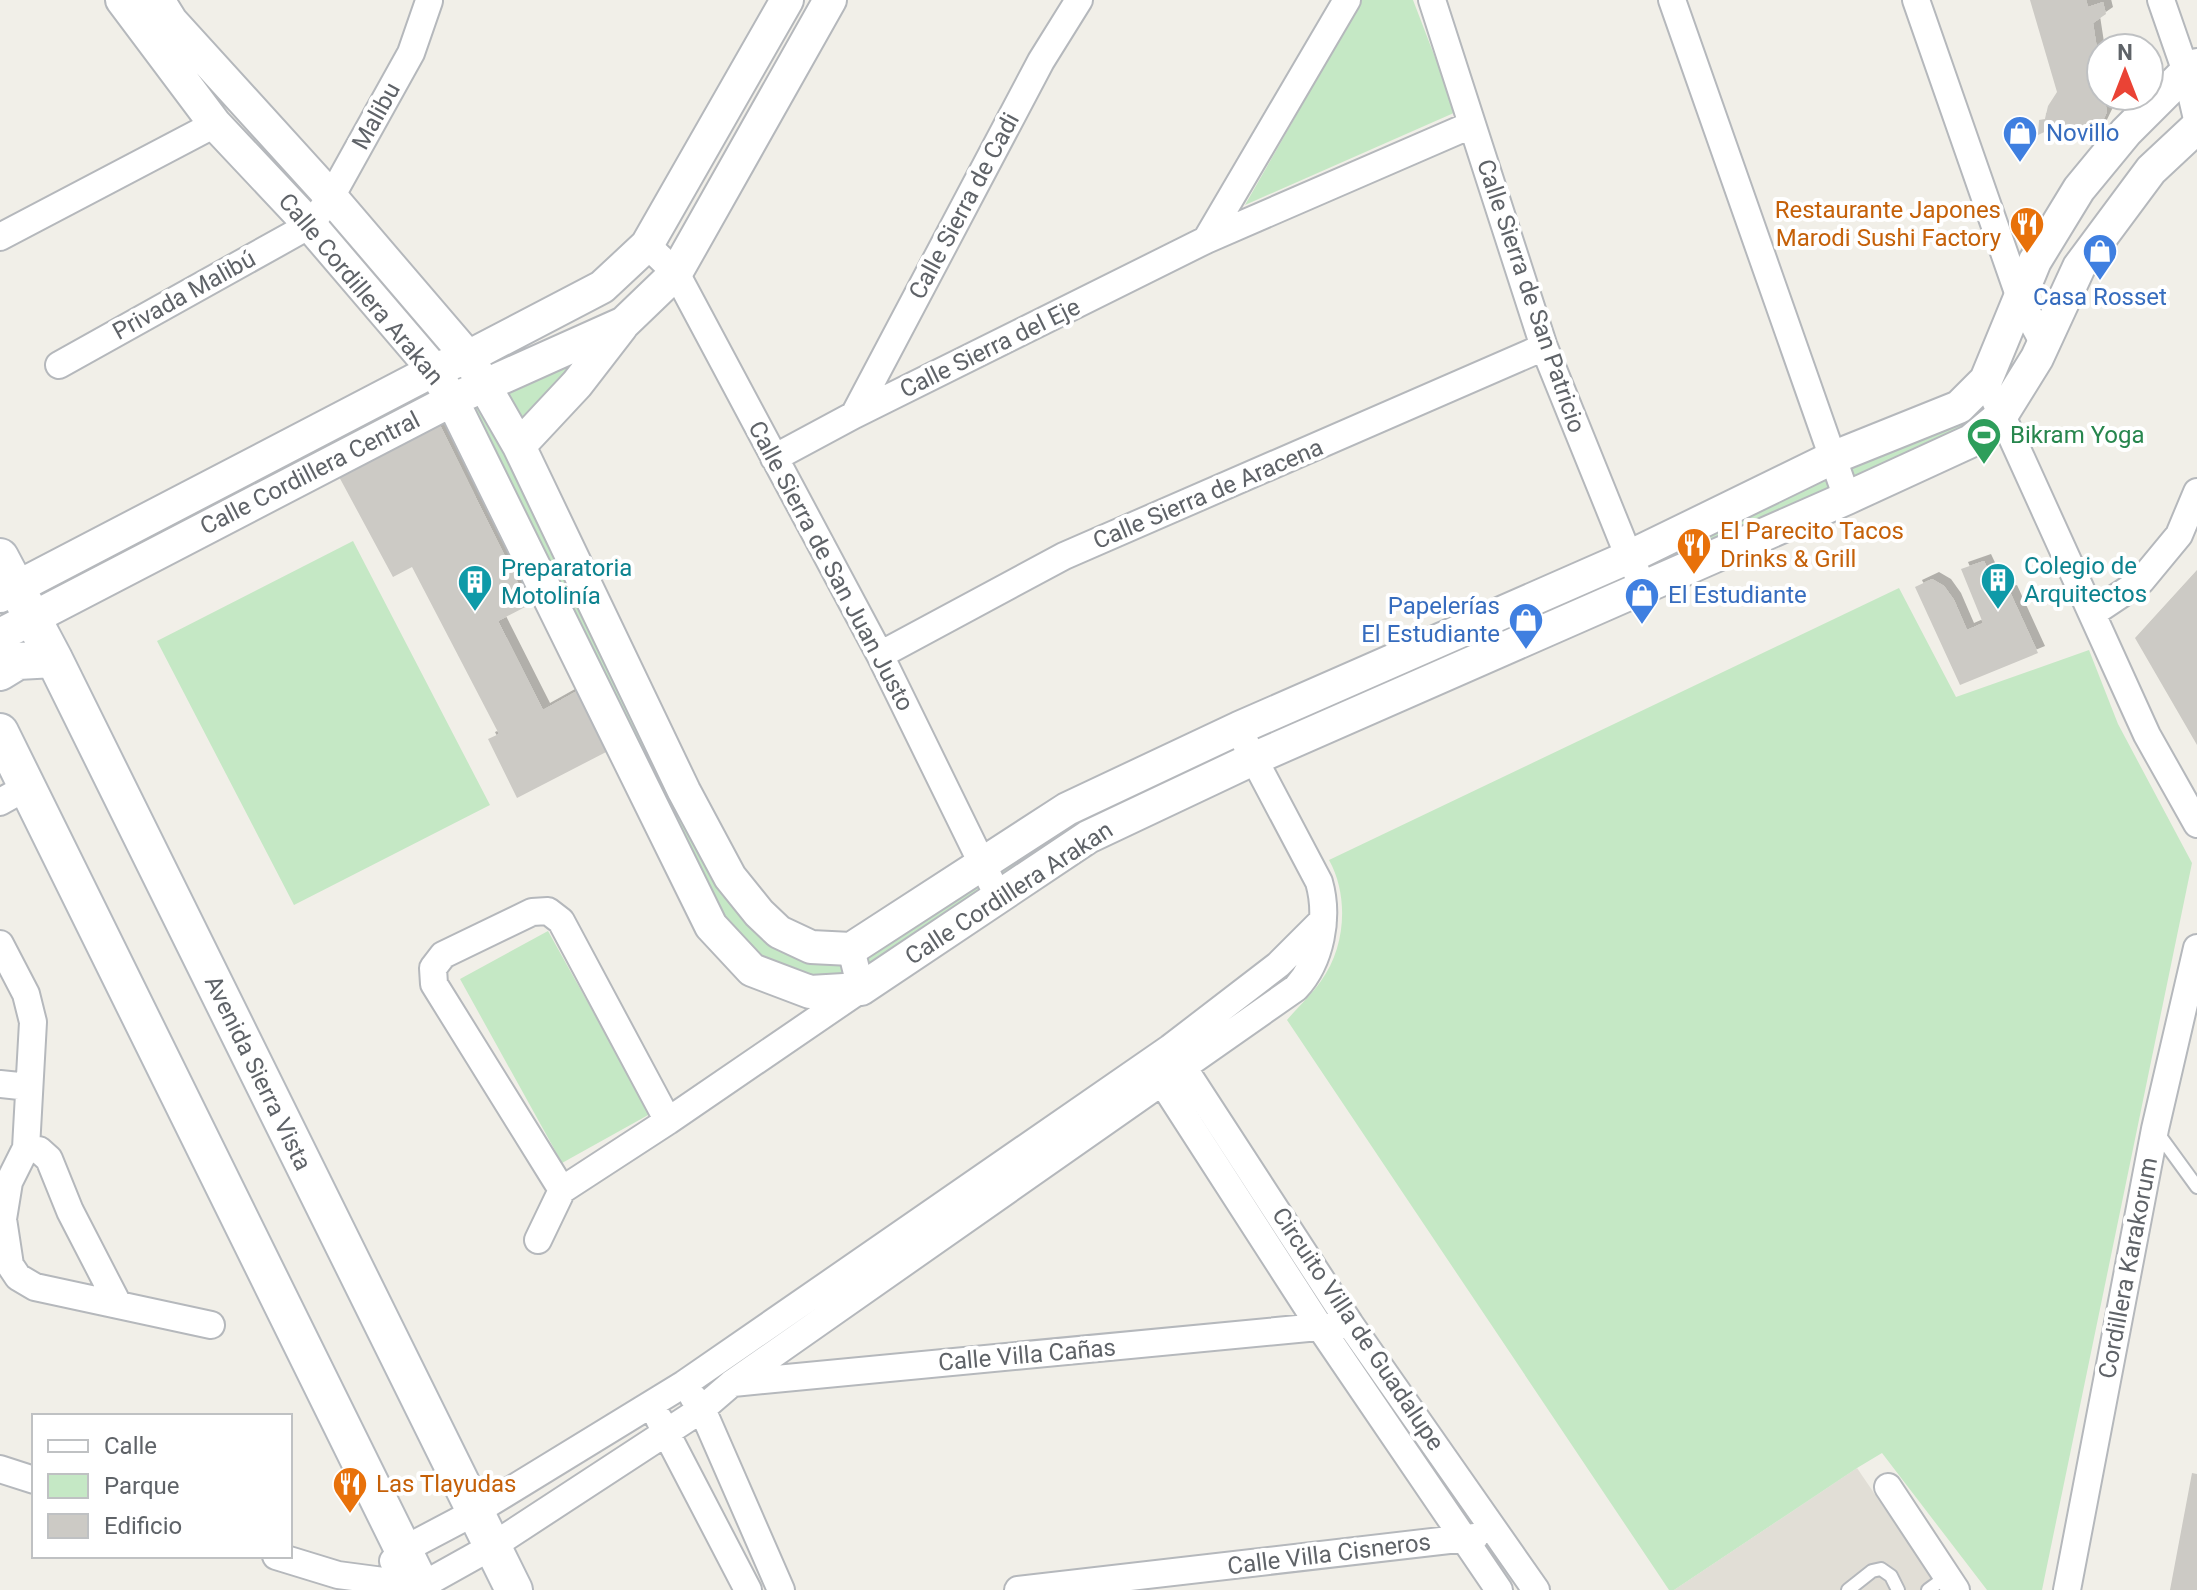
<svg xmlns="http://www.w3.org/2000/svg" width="2197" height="1590" viewBox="0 0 2197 1590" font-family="Roboto,sans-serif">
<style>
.education{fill:#e1ded6}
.green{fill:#c5e8c5}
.building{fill:#cccac5;filter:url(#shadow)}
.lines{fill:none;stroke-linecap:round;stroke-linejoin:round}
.service-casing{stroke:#b5b8bc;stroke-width:16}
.minor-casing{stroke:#b5b8bc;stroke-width:30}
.tertiary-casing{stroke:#b5b8bc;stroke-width:36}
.secondary-casing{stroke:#b6babf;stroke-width:40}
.service{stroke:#fff;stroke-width:12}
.minor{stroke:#fff;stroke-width:26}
.tertiary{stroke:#fff;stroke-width:32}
.secondary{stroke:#fff;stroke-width:36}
.labels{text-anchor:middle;stroke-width:8;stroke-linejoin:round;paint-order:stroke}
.street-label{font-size:24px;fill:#5f6368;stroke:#fff}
.shop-label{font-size:24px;fill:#366cbe;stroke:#fff;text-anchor:start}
.food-label{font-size:24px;fill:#c56008;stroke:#fff;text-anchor:start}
.leisure-label{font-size:24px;fill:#27864d;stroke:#fff;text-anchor:start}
.culture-label{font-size:24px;fill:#0d838f;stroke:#fff;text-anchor:start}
</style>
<defs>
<filter id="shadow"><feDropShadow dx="7" dy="-7" stdDeviation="0" flood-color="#0004"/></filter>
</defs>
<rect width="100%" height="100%" fill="#f1efe8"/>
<path class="education" d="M1857,1468L1940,1590H1674Z"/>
<path class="green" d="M1362,0H1413L1456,112L1245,205Z
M624,323L519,446L485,385Z
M484,393L721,872L819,952L1078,808L1971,406L1981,427L1249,757L859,986L752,967L711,923L464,403Z
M353,541L490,805L294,905L157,641Z
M1899,588L1956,697L2089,650L2118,724L2192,863L2042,1590H1987L1882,1453L1857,1468L1674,1590H1669L1287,1020C1298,1007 1311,995 1321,981C1346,947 1349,896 1329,860Z
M548,931L650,1114L562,1163L460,979Z"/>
<path class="building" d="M2030,0H2086L2088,7L2103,2L2106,14L2093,23L2101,75V96H2104L2107,112L2095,137L2082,128L2069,145L2055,135L2059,129L2055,127L2038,135L2039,120L2045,119L2048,106L2057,92Z
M437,419L529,605L498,621L543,710L577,691L610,750L517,798L488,739L499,734L412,567L393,577L337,473Z
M1984,561L2000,595L2010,592L2038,653L1960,685L1915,587L1932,579L1944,586L1954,600L1967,630L1983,623L1961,569Z
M2197,570V745L2135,638Z
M2192,1473L2197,1474V1590H2170Z"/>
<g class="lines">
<g class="service-casing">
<path id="service" d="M2157,1132L2197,1187
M1848,1590L1872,1571L1881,1569L1891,1576L1898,1590
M1928,1590L1947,1576"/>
</g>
<g class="minor-casing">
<path id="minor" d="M1432,0L1544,347L1629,557L1644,587
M1672,0L1847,498
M1916,0L2021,301L2043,342
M2161,0L2186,72L2197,119
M0,237L215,124
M1206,240L1347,0
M647,245L676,273L880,655L998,896
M59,365L310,225L331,197L411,53L429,1
M1994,398L2147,735L2197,824
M854,415L1041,61L1079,0
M774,458L854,415L1206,240L1471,125
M2093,613L2141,581L2179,535L2197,492
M880,655L1064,556L1544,347
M0,802L27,787
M0,944L26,994L33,1022L26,1148L9,1182L3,1219L10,1265L18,1277L35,1287L211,1325
M1174,1053L1350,1324L1536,1590
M1153,1068L1320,1327L1499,1590
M0,1084L29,1087
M26,1148L39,1150L49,1159L70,1211L118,1304
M562,1190L668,1121L861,989L851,949
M538,1240L562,1190L434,984L433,968L443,955L532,912L548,911L561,921L668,1121
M733,1383L1350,1324
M693,1397L702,1409L781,1590
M659,1419L748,1590
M0,1469L34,1480
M1888,1487L1956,1590
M276,1556L338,1575L421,1586L491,1547L702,1409L731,1384L1296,988C1321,961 1329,917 1319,882L1245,742
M393,1561L403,1550L475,1512L684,1384L1170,1048L1278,965L1323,920
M1018,1590L1475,1537
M2067,1590L2155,1129L2197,948"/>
</g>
<g class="tertiary-casing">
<path id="tertiary" d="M122,0L215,124L310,225L434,370L452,400L711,926L752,970L810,992L861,989L1088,837L1253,759L1847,498L1971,441L2001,416L2037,358L2079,267L2151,170L2197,127
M158,0L171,21L331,197L468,357L519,446L684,791L730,877L759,913L779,932L811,947L851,949L1067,809L1239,728L1629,557L1832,458L1959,407L1986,380L2035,261L2079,189L2126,132L2186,72L2197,65
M519,446L577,384L621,327
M0,596L434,370L468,357L602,287L647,245L787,0
M0,635L452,400L624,323L676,273L830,0"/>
</g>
<g class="secondary-casing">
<path id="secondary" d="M0,557L54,659L514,1590
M0,672L18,661L54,659
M0,732L423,1590"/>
</g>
<use href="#service" class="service"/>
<use href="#minor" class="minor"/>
<use href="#tertiary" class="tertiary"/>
<use href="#secondary" class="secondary"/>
</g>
<defs>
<g id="shop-pin" transform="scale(1.8)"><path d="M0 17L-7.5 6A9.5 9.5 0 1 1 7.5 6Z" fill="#3f7fe0" stroke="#fff"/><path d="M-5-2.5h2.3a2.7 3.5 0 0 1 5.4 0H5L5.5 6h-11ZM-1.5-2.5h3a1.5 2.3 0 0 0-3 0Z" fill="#fff"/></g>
<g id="restaurant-pin" transform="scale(1.8)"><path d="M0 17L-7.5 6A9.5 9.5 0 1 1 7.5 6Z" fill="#e8710a" stroke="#fff"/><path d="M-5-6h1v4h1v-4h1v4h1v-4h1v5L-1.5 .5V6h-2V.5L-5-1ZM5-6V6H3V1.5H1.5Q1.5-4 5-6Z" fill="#fff"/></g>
<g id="stadium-pin" transform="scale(1.8)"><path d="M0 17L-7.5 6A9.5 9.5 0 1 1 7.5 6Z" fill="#2e9e5b" stroke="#fff"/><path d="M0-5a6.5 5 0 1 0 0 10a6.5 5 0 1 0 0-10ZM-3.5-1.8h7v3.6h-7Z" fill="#fff"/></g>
<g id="building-pin" transform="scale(1.8)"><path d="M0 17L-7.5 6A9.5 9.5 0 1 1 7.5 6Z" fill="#0f9aa8" stroke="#fff"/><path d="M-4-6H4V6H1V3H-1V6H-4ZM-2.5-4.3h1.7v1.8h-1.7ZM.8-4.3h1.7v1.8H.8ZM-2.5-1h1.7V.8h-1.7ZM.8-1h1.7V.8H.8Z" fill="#fff"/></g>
</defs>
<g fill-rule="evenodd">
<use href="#shop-pin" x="2020" y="133"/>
<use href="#restaurant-pin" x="2027" y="224"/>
<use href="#shop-pin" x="2100" y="251"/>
<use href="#stadium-pin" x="1984" y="435"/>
<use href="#restaurant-pin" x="1694" y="545"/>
<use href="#building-pin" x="1998" y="580"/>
<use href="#building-pin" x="475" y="582"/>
<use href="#shop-pin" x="1642" y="595"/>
<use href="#shop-pin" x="1526" y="620"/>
<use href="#restaurant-pin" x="350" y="1484"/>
</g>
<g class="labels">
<g class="street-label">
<text transform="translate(376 116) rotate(-61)" y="8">Malibu</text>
<text transform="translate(964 206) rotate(-62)" y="8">Calle Sierra de Cadi</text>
<text transform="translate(361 289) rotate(50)" y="8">Calle Cordillera Arakan</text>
<text transform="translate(184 295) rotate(-29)" y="8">Privada Malibú</text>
<text transform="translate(1531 296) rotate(71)" y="8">Calle Sierra de San Patricio</text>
<text transform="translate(990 348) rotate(-26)" y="8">Calle Sierra del Eje</text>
<text transform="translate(310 473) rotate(-27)" y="8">Calle Cordillera Central</text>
<text transform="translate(1208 494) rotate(-23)" y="8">Calle Sierra de Aracena</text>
<text transform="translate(831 566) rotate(62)" y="8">Calle Sierra de San Juan Justo</text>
<text transform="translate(1009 893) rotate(-33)" y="8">Calle Cordillera Arakan</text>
<text transform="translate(258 1073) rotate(64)" y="8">Avenida Sierra Vista</text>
<text transform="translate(2128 1268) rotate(-79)" y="8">Cordillera Karakorum</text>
<text transform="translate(1358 1329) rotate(56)" y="8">Circuito Villa de Guadalupe</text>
<text transform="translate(1027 1355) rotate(-5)" y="8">Calle Villa Cañas</text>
<text transform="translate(1329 1554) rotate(-7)" y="8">Calle Villa Cisneros</text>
</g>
<g class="shop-label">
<text x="2046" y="141">Novillo</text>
<text x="2100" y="305" text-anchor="middle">Casa Rosset</text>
<text x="1668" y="603">El Estudiante</text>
<text x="1500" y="614" text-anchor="end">Papelerías<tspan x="1500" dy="28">El Estudiante</tspan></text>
</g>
<g class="food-label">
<text x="2001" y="218" text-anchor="end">Restaurante Japones<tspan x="2001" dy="28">Marodi Sushi Factory</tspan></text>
<text x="1720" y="539">El Parecito Tacos<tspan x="1720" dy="28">Drinks &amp; Grill</tspan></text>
<text x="376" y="1492">Las Tlayudas</text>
</g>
<g class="leisure-label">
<text x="2010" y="443">Bikram Yoga</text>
</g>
<g class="culture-label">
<text x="2024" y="574">Colegio de<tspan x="2024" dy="28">Arquitectos</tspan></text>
<text x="501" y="576">Preparatoria<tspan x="501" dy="28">Motolinía</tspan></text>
</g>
</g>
<rect x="32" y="1414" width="260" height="144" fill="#ffffff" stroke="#bfc1c3" stroke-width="2"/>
<rect x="48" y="1440" width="40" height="12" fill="#ffffff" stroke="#bfc1c3" stroke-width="2"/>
<text x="104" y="1454" font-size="24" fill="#5f6368">Calle</text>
<rect x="48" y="1474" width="40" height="24" fill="#c5e8c5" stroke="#bfc1c3" stroke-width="2"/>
<text x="104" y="1494" font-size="24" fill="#5f6368">Parque</text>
<rect x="48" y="1514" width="40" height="24" fill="#cccac5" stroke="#bfc1c3" stroke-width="2"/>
<text x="104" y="1534" font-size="24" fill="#5f6368">Edificio</text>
<g transform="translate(2125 72)"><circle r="38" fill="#ffffff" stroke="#bfc1c3" stroke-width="2"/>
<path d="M0-6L14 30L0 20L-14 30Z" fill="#ea4335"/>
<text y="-12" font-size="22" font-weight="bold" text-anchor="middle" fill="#5f6368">N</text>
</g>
</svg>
